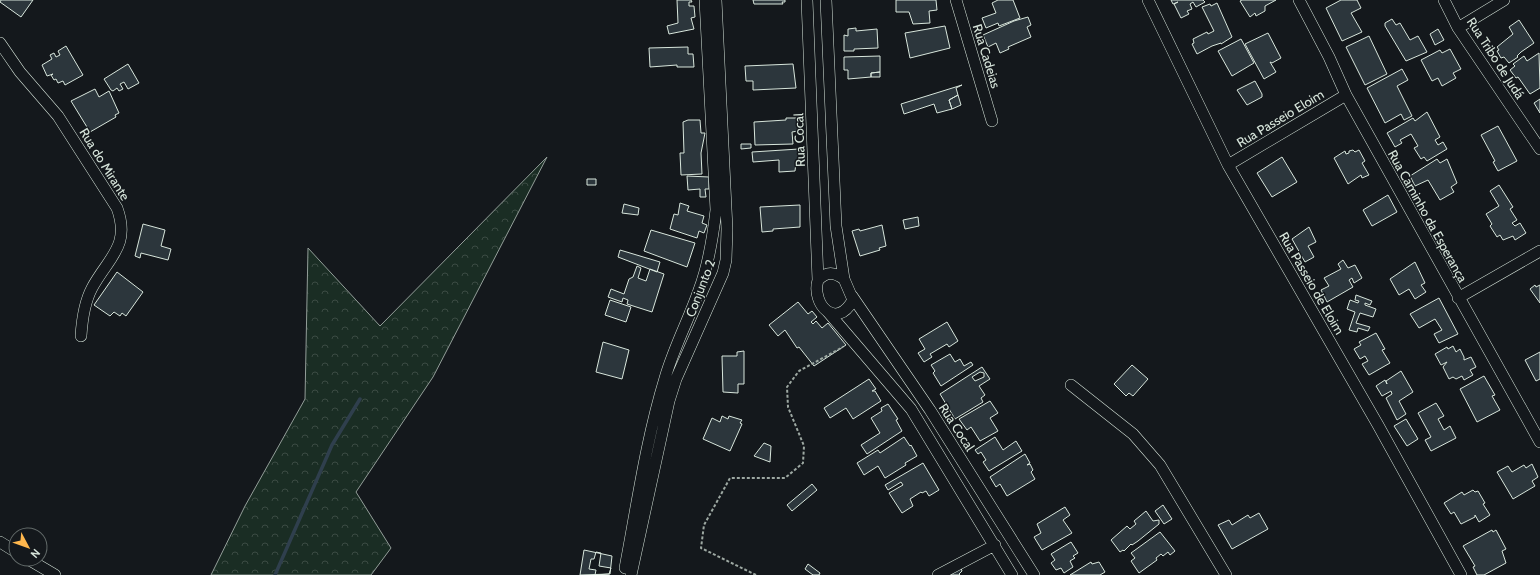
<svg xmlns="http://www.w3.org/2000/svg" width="1540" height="575" viewBox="0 0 1540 575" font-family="Cabin,sans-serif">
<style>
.forest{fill:url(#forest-crowns);stroke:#939e99}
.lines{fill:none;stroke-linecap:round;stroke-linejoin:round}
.stream{stroke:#2f3f4d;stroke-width:3.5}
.building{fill:#2c363c;stroke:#d8e6dc;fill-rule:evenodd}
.minor-casing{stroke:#d8e6dc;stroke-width:12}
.path{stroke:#9da8a2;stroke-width:2;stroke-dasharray:3 2;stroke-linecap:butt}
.minor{stroke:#14181c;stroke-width:11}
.labels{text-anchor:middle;stroke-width:3;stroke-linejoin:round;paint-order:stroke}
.street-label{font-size:13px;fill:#d8e6dc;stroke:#14181c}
</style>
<defs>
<pattern id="forest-crowns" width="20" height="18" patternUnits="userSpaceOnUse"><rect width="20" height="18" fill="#1a2d24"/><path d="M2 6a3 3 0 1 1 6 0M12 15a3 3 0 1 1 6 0" fill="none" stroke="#3b4b43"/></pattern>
</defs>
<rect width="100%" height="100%" fill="#14181c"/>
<path class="forest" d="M547,157L433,377L356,492L391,548L371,575H211L245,506L305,399L308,248L380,326Z"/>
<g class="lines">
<path class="stream" d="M275,575L332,445L360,399"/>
</g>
<path class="building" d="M1,0H33L21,17L0,2Z
M677,0H691L692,2H689V6H694L695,17L691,18L694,29L669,34L667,26L678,23Z
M753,0H785V2H782L783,4H754Z
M896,0H936L937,10L929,11L930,23L913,24L909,12H896Z
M998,0H1013L1020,18L999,26L998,23L986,28L982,18L996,13L992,3Z
M1171,0H1203L1205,2L1196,7L1193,2L1190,4L1192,9L1187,11L1189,14L1181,18L1174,4L1178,2L1173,4Z
M1242,0H1276L1265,6V11L1256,16L1255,13L1250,17L1240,1Z
M1341,0H1357L1361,8L1351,13L1362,32L1342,41L1326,8Z
M1217,3L1232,37L1221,44V43L1212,46L1197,54L1192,44L1194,43L1193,39L1207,32L1208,34L1214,31L1202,7L1210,4L1211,6Z
M1028,17L1031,25L1027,27L1031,37L1008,47L1009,49L1000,53L996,43L988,47L983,35L1014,21Z
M1392,19L1396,25L1400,23L1410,40L1418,36L1427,52L1406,61L1385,26V23Z
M1519,20L1534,43L1521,52L1517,56L1518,57L1509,63L1504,57L1501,58L1497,51L1499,50L1497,47L1513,34L1509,27Z
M945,26L950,48L910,58L905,33Z
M856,28V31L877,29L878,48L854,49V51H844V35L848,36V29Z
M1438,29L1444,40L1435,45L1430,34Z
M1268,33L1281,58L1272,63L1270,62L1276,72L1264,79L1245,44Z
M1369,36L1387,74L1365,85L1346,47Z
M1241,39L1254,63L1232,76L1218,51Z
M66,46L83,75L65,85L63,81L58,83L56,79L54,80L51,75L53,74L47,76L42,65L52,59L50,55L54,53L56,57L60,55L58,51Z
M688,47V54H693L694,67H677V65L650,67L649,48Z
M1450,49L1461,69L1453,73L1456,78L1442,86L1438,78L1432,81L1421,60L1440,50L1442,53Z
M1539,53L1540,88L1530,94L1518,77L1516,78L1510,70L1515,66L1513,64L1524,56L1527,61Z
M880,56V72L871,73V77L848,79V70H844V57Z
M128,64L139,83L128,89L124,82L120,84L123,89L119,91L117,88L113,91L111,90L104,79Z
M793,64L796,88L753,90V81H746L745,66Z
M1402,69L1408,80L1397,86L1412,116L1404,120L1401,114L1385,123L1367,88Z
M880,72V77H871V73Z
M1255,81L1262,94V97L1247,105L1237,90Z
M962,85L956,88L958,95L949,100L952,109L937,113L934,104L904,114L901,104Z
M95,89L99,97L109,91L119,113L115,115L116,117L90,132L71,101Z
M958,95L961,105L952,109L949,100Z
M1540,99V113L1534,103Z
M1427,112L1440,137L1435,140L1438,145L1443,142L1447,149L1427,161L1424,157L1421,159L1414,148L1418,146L1411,134L1400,140L1402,143L1395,147L1387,133L1413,118L1415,121Z
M786,118H798V131L792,132L793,144L755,145L754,122L786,120Z
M688,120H700L701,133H705L701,153L702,174L681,175L680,153H684L683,122Z
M1498,126L1517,161L1498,171L1493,162L1495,161L1481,135Z
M741,144H751V148L741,149Z
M799,149L800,163H796L795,171L779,172V160L753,162L752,152Z
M1353,150L1355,152L1359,150L1365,161L1362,163L1369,175L1362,178L1361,175L1348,184L1334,158L1345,151L1346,154L1349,153V151Z
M1282,157L1297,182L1272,197L1257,173Z
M1437,159L1440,163L1447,159L1457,183L1451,187L1454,192L1440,200L1428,180L1415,186L1410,176Z
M687,176L709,177V189H705L706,197H700V189L688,190Z
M587,179H596V185H587Z
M1499,185L1513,207L1510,209L1517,220L1512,223L1515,226L1520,223L1526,233L1515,240L1513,236L1503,240L1500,235L1497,237L1490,226L1492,224L1486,214L1499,206L1490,191Z
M1388,195L1397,212L1372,226L1363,210Z
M680,203L689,206L687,211L704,216L702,223L707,225L704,233L699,231L697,238L670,229L674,214L678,215Z
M624,204L639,208L638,215L622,213Z
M800,205V227L773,229V231L762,232L760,207Z
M918,217L919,226L905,229L903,220Z
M143,224L165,230L161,246L171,249L168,260L141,253L140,258L135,256Z
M882,225L886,246L879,248L880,250L860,256L852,231L859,229L860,231Z
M1309,227L1316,242L1308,246L1314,257L1305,262L1292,239Z
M651,230L695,243L687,267L644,251Z
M620,250L660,262L657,272L618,257Z
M1343,260L1348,268L1355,265L1362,278L1354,283L1352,278L1349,280L1353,287L1327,302L1321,290L1329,286L1324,278L1341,269L1338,264Z
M1415,262L1425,283L1421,285L1426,292L1415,299L1409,289L1399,295L1390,279Z
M637,266L641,268L638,278L646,281L650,269L664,274L652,312L627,304L628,300L623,298L622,302L608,297L611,289L624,294L629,279L633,277Z
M117,272L143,292L126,316L122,313L120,316L114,312L110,316L94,305Z
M1535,285L1536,287L1540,285V303L1530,289Z
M1356,295L1372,301L1370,305L1365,303V305L1376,309L1373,317L1360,313L1356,323L1370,327L1368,331L1358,328L1357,332L1349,330L1355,312L1347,309L1350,300L1358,303L1359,301L1355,300Z
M1439,298L1458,334L1439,343L1434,334L1442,330L1435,319L1419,328L1410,314Z
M610,300L631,307L626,322L605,315Z
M798,302L808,314L812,311L817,317L811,322L813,324L816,321L822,328L828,323L846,345L814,366L799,347L797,348L785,330L778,336L769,325Z
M947,322L958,341L949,347L947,344L930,354L932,357L924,362L918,353L925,349L919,339Z
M1376,333L1385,349L1382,350L1390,363L1369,375L1362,364L1368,361L1365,356L1360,359L1354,349L1361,345L1359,342Z
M603,342L629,350L622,379L596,372Z
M1453,346L1456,352L1460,349L1464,357V360L1471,357L1476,367L1470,370L1473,375L1464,380L1462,376L1456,379L1453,377L1449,379L1443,367L1447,362L1441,365L1435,354L1447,347L1448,349Z
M744,351V384H738V393L723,392L722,356H737V352Z
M1540,352V379L1536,381L1525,360Z
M950,354L955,362L960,359L964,366L971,362L973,365L941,386L933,373L935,371L931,365Z
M1132,365L1148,379L1133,396L1129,393L1126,396L1114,384Z
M982,367L990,379L979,386L985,395L981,398L983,402L955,419L940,394ZM980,372L984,373V377L975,381L972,377Z
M1401,371L1413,392L1399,401L1406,414L1397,420L1386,398L1392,394L1391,391L1382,396L1376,386L1385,380L1387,384L1386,381Z
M1484,376L1495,395L1492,396L1500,410L1477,422L1460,389Z
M869,379L876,389L872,391H875L881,401L853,419L846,408L830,418L824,408Z
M990,401L998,413L990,418L998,431L980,441L971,427L967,430L959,419Z
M1436,403L1444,416L1438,419L1444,430L1450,426L1456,438L1431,451L1425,440L1431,437L1418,413Z
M888,404L898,419L896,420L902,431L867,454L861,445L880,433L871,418L882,411L881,408Z
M722,416L728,419L729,416L742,420L740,423L742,424L730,451L703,439L712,418L720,422Z
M1406,419L1418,439L1407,446L1394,426Z
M904,437L910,446L911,445L917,456L905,463L906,465L885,478L878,466L864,475L857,463L878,450L880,453Z
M995,437L1003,450L1016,441L1022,451L989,471L983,462L986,460L981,452L978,454L975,450Z
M764,443L771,446L770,462L754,456Z
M1025,454L1030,463L1027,465L1030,464L1033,470L1031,472L1035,479L1007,496L1000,484L996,487L990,477Z
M923,463L939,490L929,496L926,491L922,493L921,492L910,499L913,506L902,513L889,493L903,485L901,482L888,490L885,485Z
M1532,464L1538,477L1532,481L1535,486L1513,499L1497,472L1508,466L1512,472L1524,465L1526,468Z
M812,484L817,490L792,511L787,505Z
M1473,490L1475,492L1478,491L1485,503L1483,504L1490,515L1479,522L1475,515V517L1461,524L1454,512L1451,514L1444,503L1462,492L1464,495Z
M1163,505L1172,519L1164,524L1155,511Z
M1065,507L1070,515L1063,520L1072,533L1042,550L1034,537L1041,533L1037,524Z
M1146,511L1153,521L1159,520V524L1138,541L1132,545L1131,544L1124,551L1123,550L1120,552L1111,540L1127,526L1130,529L1136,524L1134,521Z
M1259,513L1268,529L1232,549L1218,525L1229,520L1232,525L1248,515L1250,518Z
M1492,530L1493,532L1496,530L1506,549L1502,551L1506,563L1484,575H1477L1473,567L1475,566L1463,546Z
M1160,532L1175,551L1170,555L1168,552L1163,556L1161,554L1156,558L1157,560L1139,573L1131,561L1135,558L1131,553Z
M1071,542L1078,553L1073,556L1075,558L1070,561L1073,567L1064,573L1061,568L1056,570L1051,563L1055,560L1051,554Z
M584,550L612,556L610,574L580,575Z
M596,552L601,553L599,566L611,568L609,574L595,575L596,570L589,569L591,559H594Z
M1091,562L1092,564L1099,562L1105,572L1100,575H1070Z
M808,564L820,573L819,575H813L805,569Z
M961,568L962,571L959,574L960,575H950Z"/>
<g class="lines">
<g class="minor-casing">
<path id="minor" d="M807,0L818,280
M826,0L836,226L844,279L853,300C836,331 811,304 818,280C827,271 834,272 844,279
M956,0L992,121
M1148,0L1228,165L1378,425L1461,575
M1299,0L1329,57L1346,95L1540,442
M1444,0L1458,28L1540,149
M1458,28L1504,0
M0,43L20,72L58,116L117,208C131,246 108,258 92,288C84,303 82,320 81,336
M1228,165L1346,95
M852,296L930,410L1034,575
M1458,298L1540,251
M828,312L911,409L1012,575
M1071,385L1133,434L1160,465L1226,575
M0,542L16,552
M28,559L55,575
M625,568C637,505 646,440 665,378C674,347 689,319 699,290C709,264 713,236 716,210L705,0
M631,575L669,401L676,379L723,273L726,260L727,229L716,0
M938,575L995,545"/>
</g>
<path class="path" d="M756,575L701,548L704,525L730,478H785L803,463L804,446L788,407L787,387L799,371L843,347"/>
<use href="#minor" class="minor"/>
</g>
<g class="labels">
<g class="street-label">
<text transform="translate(987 56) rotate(73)" y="5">Rua Cadeias</text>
<text transform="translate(1496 58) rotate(57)" y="5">Rua Tribo de Judá</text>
<text transform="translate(1280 118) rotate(-31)" y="5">Rua Passeio Eloim</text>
<text transform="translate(799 140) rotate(-92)" y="5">Rua Cocal</text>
<text transform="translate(105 164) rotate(58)" y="5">Rua do Mirante</text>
<text transform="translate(1428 216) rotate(61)" y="5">Rua Caminho da Esperança</text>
<text transform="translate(1312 283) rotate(60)" y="5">Rua Passeio de Eloim</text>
<text transform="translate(700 288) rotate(-69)" y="5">Conjunto 2</text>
<text transform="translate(957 427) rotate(57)" y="5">Rua Cocal</text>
</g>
</g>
<g transform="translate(28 547) rotate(131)"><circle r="19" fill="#14181c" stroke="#626a69"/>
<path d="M0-3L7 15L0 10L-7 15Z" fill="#ffb74d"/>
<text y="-6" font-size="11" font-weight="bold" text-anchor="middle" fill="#d8e6dc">N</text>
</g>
</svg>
